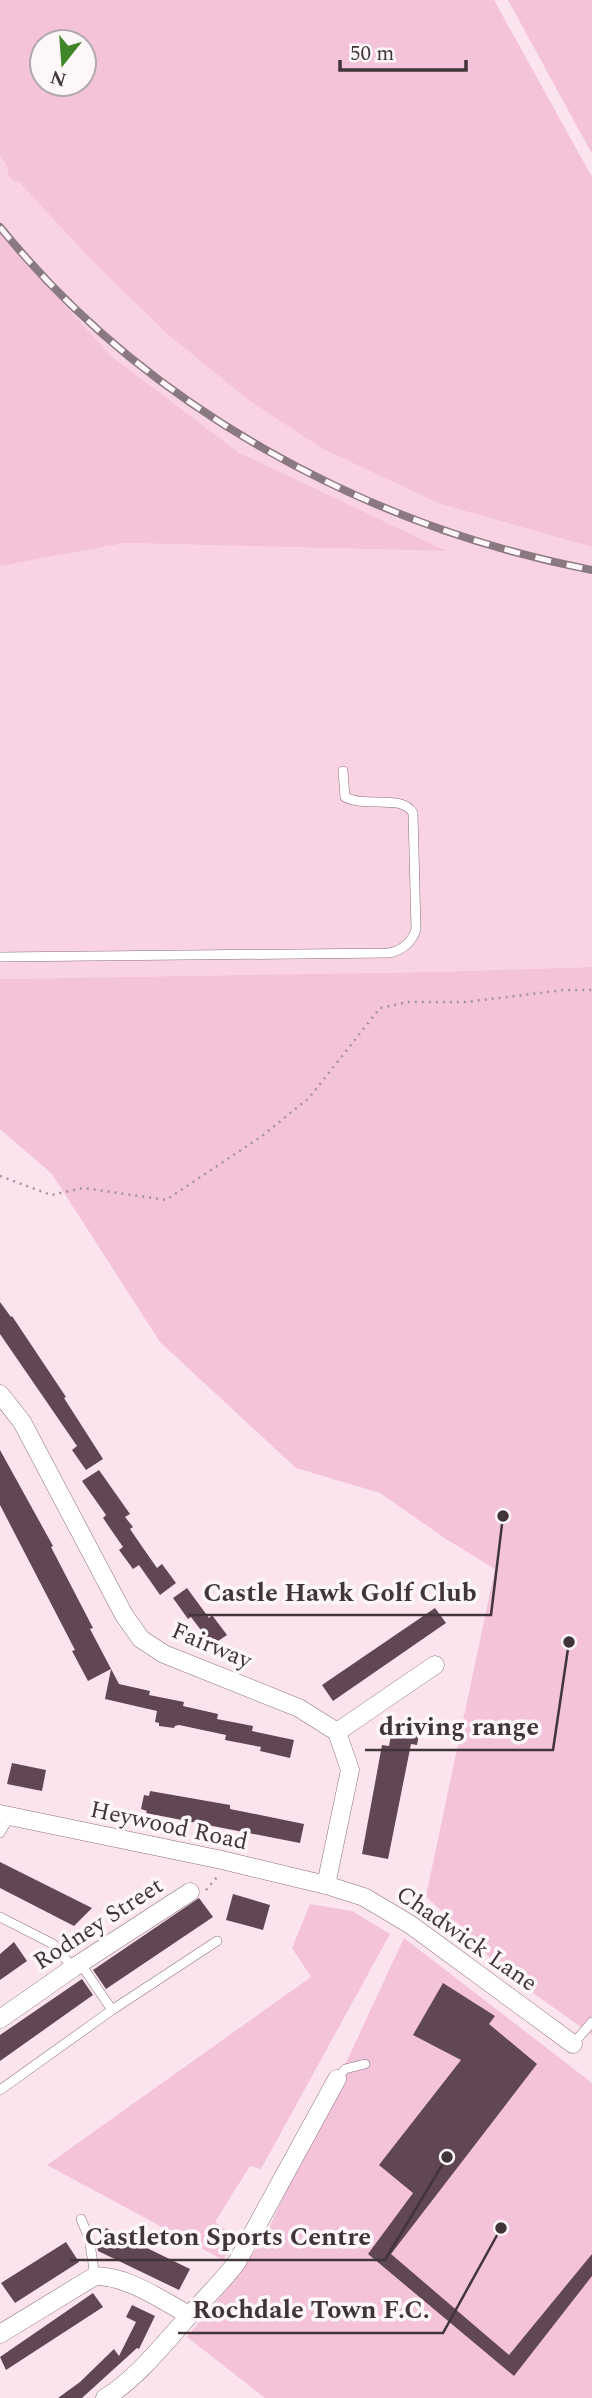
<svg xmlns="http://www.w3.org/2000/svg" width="592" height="2398" viewBox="0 0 592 2398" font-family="Spectral,serif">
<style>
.built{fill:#f9d3e4}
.green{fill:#f4c3da;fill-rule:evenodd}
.building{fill:#604753}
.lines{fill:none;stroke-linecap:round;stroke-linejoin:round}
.service-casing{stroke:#8b707c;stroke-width:10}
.minor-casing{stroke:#8b707c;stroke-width:19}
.path{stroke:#a5939b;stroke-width:2.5;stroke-dasharray:2 5;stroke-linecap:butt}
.service{stroke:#fff;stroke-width:9}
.minor{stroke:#fff;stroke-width:18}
.rail-casing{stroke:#8a7980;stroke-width:8}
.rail{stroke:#fdf7fa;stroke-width:5;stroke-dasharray:16;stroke-linecap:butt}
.labels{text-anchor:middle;stroke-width:7;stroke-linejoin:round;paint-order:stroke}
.street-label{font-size:24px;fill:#41353a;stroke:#fdf7fa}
.leader{fill:none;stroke:#41353a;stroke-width:2.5}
.callout-dot{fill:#41353a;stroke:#fdf7fa;stroke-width:2.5}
.callout-label{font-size:26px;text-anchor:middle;font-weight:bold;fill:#41353a;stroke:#fdf7fa;stroke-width:7;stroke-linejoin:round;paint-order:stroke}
</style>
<rect width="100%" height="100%" fill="#fce4ef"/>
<path class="built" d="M0,155L8,168L11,180H17L167,334L251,402L323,449L440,504L592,547V967L430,972L0,979V566L125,543L444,551L238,452L111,356L0,233Z"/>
<path class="green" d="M0,0H494L592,177V547L440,504L323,449L251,402L167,334L87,255L18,181L12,180L8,174V168L0,155ZM42,42H84V84H42Z
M508,0H592V154Z
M0,233L111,356L238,452L446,551L125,543L0,566Z
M592,967V2035L508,1975L426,1896L495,1569L446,1539L380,1493L296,1468L160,1342L52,1174L0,1129V979L430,972Z
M310,1904L352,1911L390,1934L261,2169L250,2166L215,2222L236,2237L223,2260L47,2165L311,1977L292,1948Z
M404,1938L592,2083V2398H265L187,2337L240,2273L267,2232Z"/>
<path class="building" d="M0,1302L11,1317L12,1316L66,1397L64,1398L103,1459L86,1470L72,1450L77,1446L0,1334Z
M0,1450L53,1546L51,1547L93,1628L90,1629L119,1684L150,1691L149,1695L184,1702L183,1706L218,1714L217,1719L253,1726L252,1731L294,1740L290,1758L260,1751L261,1747L225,1740L226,1735L179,1725L175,1726L174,1728L159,1726V1723L155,1722L157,1711L105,1699L111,1669L88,1681L72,1651L75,1650L0,1505Z
M99,1470L130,1514L125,1517L133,1527L130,1529L143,1548L157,1568L162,1564L176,1583L160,1595L139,1565L133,1569L119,1550L123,1547L103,1518L106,1515L82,1481Z
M187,1588L209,1618L212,1615L227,1635L212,1645L191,1617L188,1619L173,1598Z
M435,1608L446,1623L333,1701L322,1685Z
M393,1724L420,1729L417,1745L411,1744L388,1859L362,1854L382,1745L389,1746Z
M12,1763L46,1770L42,1791L7,1784Z
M150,1791L230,1805V1809L304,1824L300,1843L146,1813L147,1811L141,1809L144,1795L149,1796Z
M0,1862L92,1908L74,1926L0,1888Z
M233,1894L270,1905L263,1930L226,1920Z
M199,1898L213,1917L106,1989L93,1970Z
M14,1942L27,1961L0,1980V1954Z
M82,1979L93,1995L0,2061V2035Z
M443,1983L495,2016L489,2024L537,2064L391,2254L509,2355L592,2254V2276L514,2376L368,2254L413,2193L379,2165L461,2060L413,2035Z
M106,2228L190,2269L179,2290L98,2251L97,2245Z
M66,2242L79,2262L15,2303L1,2283Z
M93,2293L103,2307L6,2370L0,2357Z
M132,2305L155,2316L139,2349L137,2348L82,2398H58L80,2382L114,2349L119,2356L136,2322L126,2317Z"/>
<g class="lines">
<g class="service-casing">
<path id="service" d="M0,957L389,953C403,950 412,943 416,929L413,813C402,794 366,808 345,797L343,771
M0,1833L10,1816
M0,1917L53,1944L73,1968
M80,1963L112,2010
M573,2044L592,2022
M337,2079L345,2069L365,2064
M0,2090L112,2010L217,1941
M81,2219L89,2238L95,2276"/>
</g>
<g class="minor-casing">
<path id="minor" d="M0,1394L22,1422L124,1615L141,1639L164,1654L299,1708L337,1732L350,1770L326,1885
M337,1732L435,1665
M0,1814L222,1860L326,1885L364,1897L411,1925L573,2044
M0,2019L73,1968L190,1892
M0,2334L95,2276C128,2276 161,2300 189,2315
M105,2398C137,2378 162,2346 187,2318C204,2299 222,2282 237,2262L337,2079"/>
</g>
<path class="path" d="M0,1176L51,1195L83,1188L166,1200L262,1136L309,1098L380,1008L408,1002H466L564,990H592
M206,1890L218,1876"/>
<use href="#service" class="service"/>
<use href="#minor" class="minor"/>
<g class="rail-casing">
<path id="rail" d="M0,227C146,408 366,526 592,570"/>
</g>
<use href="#rail" class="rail"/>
</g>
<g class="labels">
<g class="street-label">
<text transform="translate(212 1645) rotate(23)" y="8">Fairway</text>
<text transform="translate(169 1825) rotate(12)" y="8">Heywood Road</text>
<text transform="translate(98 1923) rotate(-33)" y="8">Rodney Street</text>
<text transform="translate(467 1938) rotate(35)" y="8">Chadwick Lane</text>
</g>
</g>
<path class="leader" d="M503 1516L491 1615H189M569 1642L553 1750H365M447 2157L385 2260H70M501 2228L443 2333H178"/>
<g class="callout-dot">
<circle cx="503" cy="1516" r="7"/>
<circle cx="569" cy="1642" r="7"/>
<circle cx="447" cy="2157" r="7"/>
<circle cx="501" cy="2228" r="7"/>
</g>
<g class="callout-label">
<text x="340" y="1601">Castle Hawk Golf Club</text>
<text x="459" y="1735">driving range</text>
<text x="228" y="2245">Castleton Sports Centre</text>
<text x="311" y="2318">Rochdale Town F.C.</text>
</g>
<g transform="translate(63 63) rotate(197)"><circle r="33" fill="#fdf7fa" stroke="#b2a9ad" stroke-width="2"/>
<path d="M0-5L12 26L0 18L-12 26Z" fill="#418529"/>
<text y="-10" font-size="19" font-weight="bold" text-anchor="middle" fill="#41353a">N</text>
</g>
<path d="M340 60v10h126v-10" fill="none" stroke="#41353a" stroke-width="3.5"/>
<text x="350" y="60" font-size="21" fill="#41353a" stroke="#fdf7fa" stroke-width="5" paint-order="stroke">50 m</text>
</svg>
